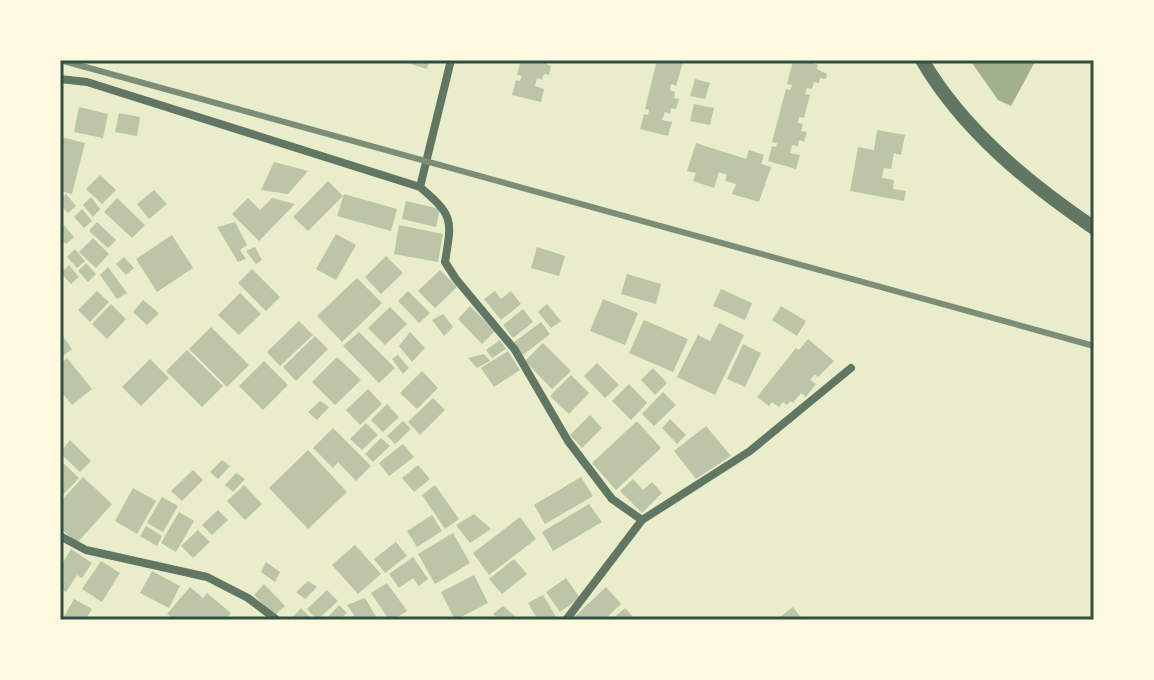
<svg xmlns="http://www.w3.org/2000/svg" width="1154" height="680" viewBox="0 0 1154 680" font-family="Lora,serif">
<style>
.water{fill:#a3b18a}
.building{fill:#bcc5a7}
.lines{fill:none;stroke-linecap:round;stroke-linejoin:round}
.minor{stroke:#617663;stroke-width:8}
.tertiary{stroke:#617663;stroke-width:14}
.rail{stroke:#7c8e77;stroke-width:6}
.neatline{fill:none;stroke:#344e41;stroke-width:3}
</style>
<rect width="100%" height="100%" fill="#e9edc9"/>
<path class="water" d="M970,60H1036L1011,106L998,100Z"/>
<path class="building" d="M398,60H430L427,69Z
M521,60H547L546,64L551,66L549,75L544,74L542,80L537,78L535,86L544,89L541,102L512,95L516,80L520,81L522,76L517,75Z
M657,60L683,62L676,86L671,84L670,90L675,92L674,98L679,99L676,109L671,108L670,114L665,112L662,120L672,122L668,136L640,129L644,114L648,115L649,110L645,109Z
M798,60H814L813,63L818,65L817,69L827,74L826,79L820,78L819,83L814,82L812,89L807,88L805,94L810,95L804,118L799,117L798,123L803,124L801,131L807,132L804,142L799,140L798,146L792,145L790,153L800,155L796,169L768,161L772,146L776,147L777,143L772,142L786,89L790,90L792,85L787,84L793,61Z
M695,79L710,83L705,99L690,96Z
M694,104L714,108L710,125L690,121Z
M79,107L108,114L103,138L74,132Z
M119,113L140,117L137,136L115,132Z
M877,130L905,135L901,155L894,153L891,169L884,168L882,178L894,180L893,189L906,191L904,201L850,191L858,147L874,150Z
M61,137L85,143L72,194L60,191Z
M696,143L746,159L749,150L764,155L761,164L771,167L759,202L732,194L736,184L725,181L727,175L719,172L714,188L693,181L696,173L687,171Z
M274,162L308,171L288,194L261,190Z
M100,175L116,190L102,204L86,189Z
M328,181L343,196L308,231L293,217Z
M154,190L167,204L149,219L137,204Z
M66,194L76,206L68,213L60,205V200Z
M344,194L397,209L391,231L337,216Z
M91,197L100,209L93,217L83,205Z
M117,198L145,225L132,238L104,212Z
M248,198L260,210L272,198L295,204L259,241L232,214Z
M406,201L440,209L436,227L402,219Z
M82,209L92,221L84,228L74,217Z
M97,222L116,240L108,248L89,231Z
M235,222L247,245L240,250L246,259L238,262L217,227Z
M64,225L74,237L66,244L60,238V229Z
M399,225L443,234L438,262L394,254Z
M336,234L356,245L336,280L316,269Z
M172,235L193,268L157,292L136,259Z
M93,238L109,254L96,268L79,252Z
M255,247L262,260L256,264L246,251Z
M537,247L565,256L559,276L531,268Z
M75,249L85,261L77,268L67,257Z
M386,256L403,273L381,294L365,277Z
M124,257L134,268L126,275L116,264Z
M86,263L96,274L88,282L78,271Z
M69,265L79,277L71,284L61,273Z
M108,267L127,293L117,299L100,275Z
M252,269L280,297L266,311L238,283Z
M440,270L457,287L435,308L418,291Z
M627,274L661,284L656,304L621,294Z
M357,278L382,303L342,342L317,316Z
M721,289L752,303L745,320L713,306Z
M97,291L109,302L90,322L78,310Z
M408,291L430,313L419,323L398,301Z
M495,291L501,299L511,291L521,304L501,320L484,299Z
M240,293L261,314L239,335L218,315Z
M603,299L638,313L625,345L590,331Z
M143,300L159,313L147,325L133,312Z
M111,304L126,319L107,339L92,324Z
M547,304L561,321L551,328L538,312Z
M470,306L495,331L482,344L458,319Z
M781,306L806,321L797,336L772,320Z
M390,307L407,324L385,345L368,328Z
M523,309L533,322L513,338L503,325Z
M443,314L453,327L444,336L432,320Z
M644,320L688,339L673,372L629,353Z
M299,321L313,335L280,366L267,352Z
M541,322L550,334L523,355L513,343Z
M719,323L744,335L715,395L677,377L698,335L710,341Z
M211,327L249,365L227,387L189,349Z
M60,332L72,349L60,358Z
M359,332L395,368L379,383L343,346Z
M410,332L425,348L412,362L399,346Z
M315,336L328,349L296,381L283,367Z
M808,339L834,361L818,377L815,374L810,380L816,384L806,397L801,393L793,403L790,401L787,405L783,402L779,407L772,402L769,406L757,397L796,348L799,350Z
M500,340L506,349L492,358L486,350Z
M543,343L571,371L552,389L525,361Z
M743,344L761,353L745,387L727,379Z
M187,350L223,386L202,407L166,371Z
M508,351L520,370L494,387L481,368Z
M484,354L490,361L477,368L468,358Z
M398,355L409,368L403,374L392,359Z
M337,357L361,380L335,405L312,382Z
M67,358L92,389L72,405L60,390V364Z
M150,359L169,378L141,406L122,387Z
M264,361L288,385L263,410L239,386Z
M597,363L619,385L605,398L584,376Z
M653,368L667,383L655,395L641,380Z
M422,371L438,388L417,409L400,393Z
M571,375L589,393L569,414L550,396Z
M629,384L647,403L631,420L612,401Z
M368,389L382,404L360,425L346,410Z
M663,392L676,405L654,426L642,414Z
M433,398L445,410L420,435L408,422Z
M320,401L329,407L317,420L308,412Z
M387,404L399,417L383,432L371,420Z
M590,415L602,428L582,448L570,435Z
M670,419L686,435L677,444L662,428Z
M403,421L411,429L395,444L387,436Z
M637,421L661,448L616,490L592,463Z
M366,423L378,435L362,450L350,439Z
M706,426L731,456L696,479L674,451Z
M333,428L371,466L356,481L338,462L333,468L313,448Z
M381,438L390,446L373,462L365,454Z
M70,440L91,461L80,472L60,453Z
M403,444L414,457L389,476L379,463Z
M308,450L347,492L308,529L269,488Z
M60,460L79,478L60,498Z
M222,460L230,466L218,479L210,472Z
M418,465L430,479L414,492L402,478Z
M193,470L203,480L182,501L171,491Z
M236,473L245,479L233,492L225,485Z
M83,477L112,504L77,543L60,528V502Z
M581,477L593,496L545,524L534,505Z
M633,479L643,490L652,482L662,493L642,513L620,491Z
M244,485L262,504L245,520L227,501Z
M435,485L459,519L445,529L422,495Z
M133,488L156,501L137,534L115,521Z
M162,497L178,506L163,532L147,523Z
M589,504L602,522L553,551L542,532Z
M218,510L228,520L212,535L202,525Z
M179,512L194,521L176,552L161,543Z
M474,514L491,529L470,543L456,525Z
M432,515L442,531L417,547L407,531Z
M520,517L536,539L489,575L473,553Z
M146,526L162,536L157,546L140,536Z
M198,530L210,542L193,558L181,546Z
M453,533L470,563L435,584L418,554Z
M396,542L407,556L385,573L374,559Z
M355,545L381,574L358,594L332,565Z
M71,549L92,563L82,578L77,575L66,592L60,588V567Z
M413,557L428,579L419,586L413,578L399,588L389,574Z
M514,559L527,574L502,594L489,579Z
M101,561L120,573L102,602L82,589Z
M266,562L280,572L275,582L261,572Z
M152,571L180,586L169,608L140,593Z
M474,575L488,603L455,620L441,592Z
M566,578L580,598L560,612L546,592Z
M308,581L317,587L305,599L296,592Z
M387,583L407,611L393,620H389L371,593Z
M264,584L285,606L274,616L254,595Z
M190,587L203,598L207,593L231,613L225,620H175L167,614Z
M606,587L621,604L604,620H574L573,618Z
M327,590L338,601L317,620L307,609Z
M543,595L558,620H538L528,603Z
M365,598L378,620H350L354,615L347,605Z
M74,599L92,609L85,620H62Z
M339,605L347,613L339,620H331L328,617Z
M503,606L515,616L512,620H499L493,614Z
M793,607L803,620H776Z
M301,608L313,620H290Z
M625,608L636,620H611Z"/>
<g class="lines">
<path class="minor" d="M60,79L87,82L420,187C454,216 452,219 445,262L456,279L515,350L568,441L612,499L642,520L566,620
M420,187L451,60
M642,520L750,451L851,368
M60,536L86,550L207,577L248,598L277,620"/>
<path class="tertiary" d="M922,60C963,130 1028,183 1094,228"/>
<path class="rail" d="M60,60L1094,346"/>
</g>
<rect width="1154" height="680" fill="none" stroke="#fefae0" stroke-width="124"/>
<rect x="62" y="62" width="1030" height="556" class="neatline"/>
</svg>
